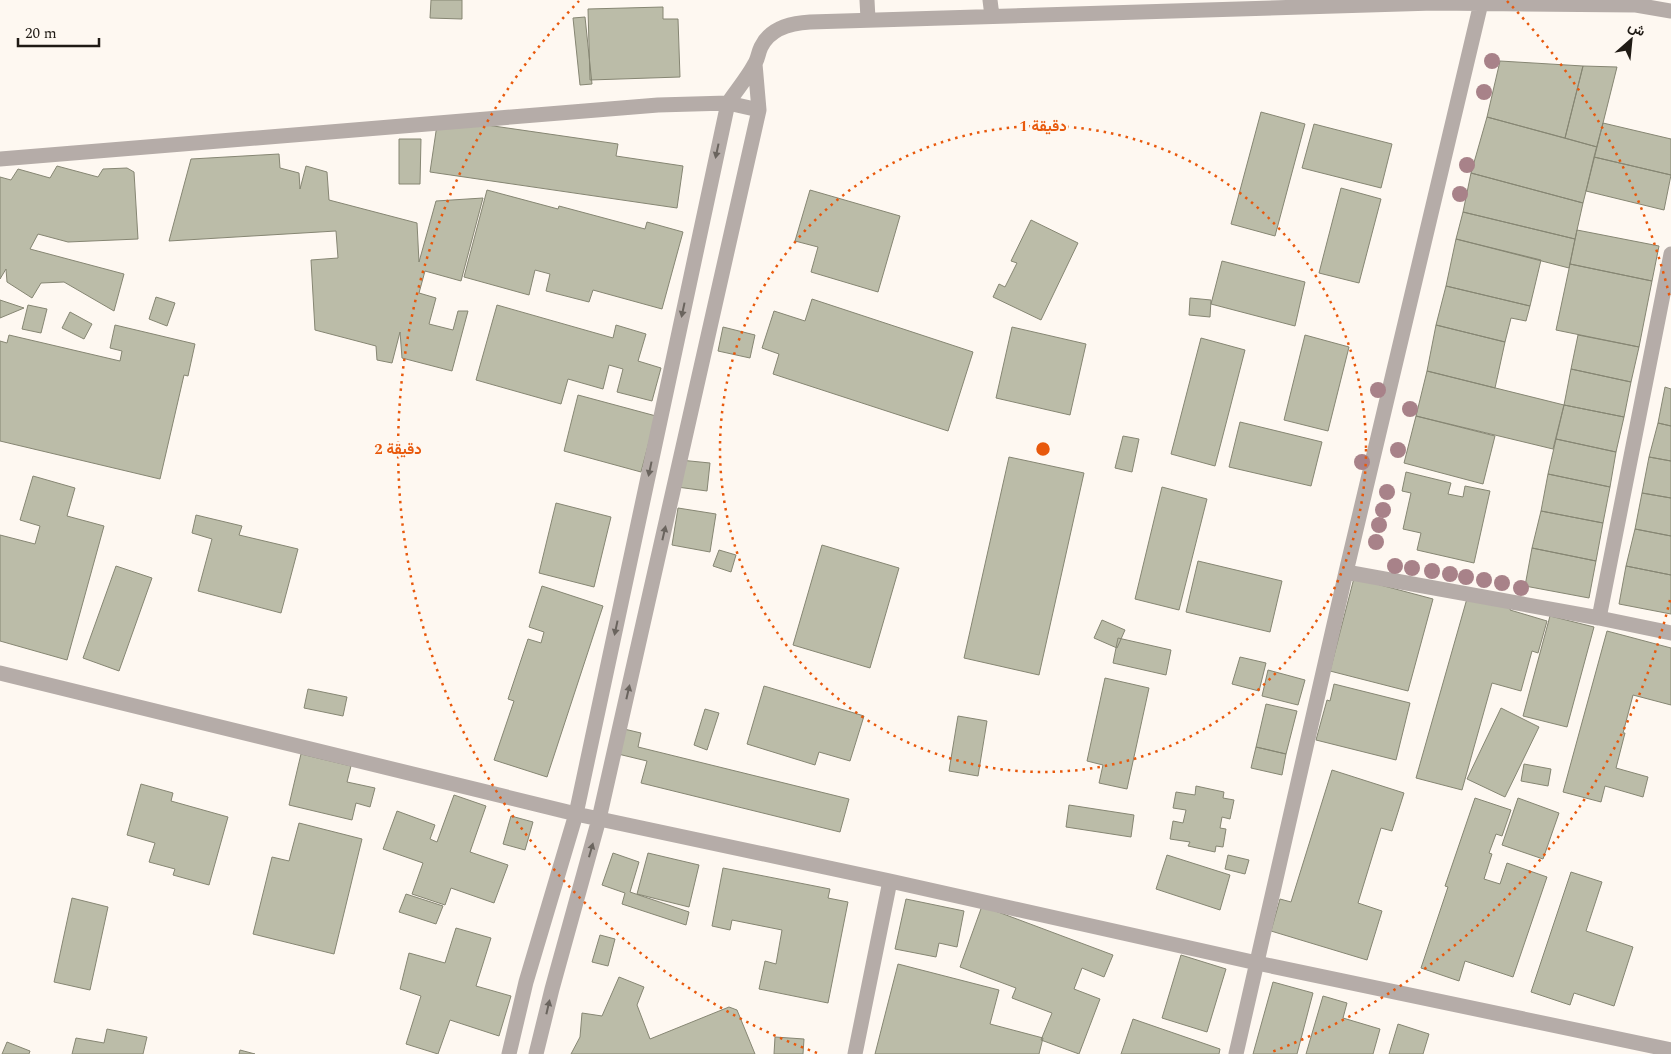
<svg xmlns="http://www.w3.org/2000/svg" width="1671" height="1054" viewBox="0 0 1671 1054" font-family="Spectral,Vazirmatn,serif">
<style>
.building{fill:#bbbca8;stroke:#868673}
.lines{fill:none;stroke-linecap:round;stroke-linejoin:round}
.minor{stroke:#b5aca8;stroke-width:15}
.tree{fill:#a88289}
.oneway{fill:#6a645e}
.ring{fill:none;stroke:#e8590c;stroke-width:2.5;stroke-dasharray:2.5 5}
.centre{fill:#e8590c;stroke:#fef8f1;stroke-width:2.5}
.ring-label{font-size:15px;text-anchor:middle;font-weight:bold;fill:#e8590c;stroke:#fef8f1;stroke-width:5;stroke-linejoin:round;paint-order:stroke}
</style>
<rect width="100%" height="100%" fill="#fef8f1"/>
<path class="building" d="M431,0H462V19L430,18Z
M663,7V19H678L680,77L590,80L588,9Z
M585,17L592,84L580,85L573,18Z
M1500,61L1583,66L1565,138L1487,117Z
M1583,66L1617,67L1597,147L1565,138Z
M1261,112L1305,124L1275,236L1231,224Z
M1487,117L1597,147L1583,203L1471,173Z
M438,118L618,144L616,156L683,166L677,208L430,172Z
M1603,123L1671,139V175L1594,157Z
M1314,124L1392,144L1381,188L1302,168Z
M399,139H421L420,184H399Z
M279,154L280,168L299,173L300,189L306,166L327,172L329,200L417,223L419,262L436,201L483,198L461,281L425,271L419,293L436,298L429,324L453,330L458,311H468L452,371L402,358L400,332L392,363L377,360L376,346L315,330L311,260L338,258L336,231L169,241L191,159Z
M1594,157L1671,175L1664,210L1586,191Z
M57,166L98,177L103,169L127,168L134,172L138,239L68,242L38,234L30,249L124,274L114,311L64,282L41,283L32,298L7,282L6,269L0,279V177L11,180L18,169L50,178Z
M1471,173L1583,203L1575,239L1463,212Z
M1341,188L1381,199L1359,283L1319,273Z
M487,190L558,209L559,206L645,229L647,222L683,232L662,309L593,290L589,302L546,291L550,274L535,270L529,295L464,277Z
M810,190L900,216L878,292L811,272L818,247L795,241Z
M1463,212L1575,239L1569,268L1456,239Z
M1031,220L1078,243L1041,320L993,297L999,284L1005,287L1017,263L1011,261Z
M1577,230L1659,246L1652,281L1570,264Z
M1456,239L1541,260L1530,306L1446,286Z
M1222,261L1305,282L1295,326L1211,304Z
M1570,264L1652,281L1639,347L1556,330Z
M1446,286L1530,306L1526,321L1511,318L1505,342L1436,325Z
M156,297L175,303L167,326L149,319Z
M1190,298L1211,300L1210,317L1189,315Z
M812,299L973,352L948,431L773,374L779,354L762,348L774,311L805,321Z
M0,300L24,308L0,318Z
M28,305L47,309L41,333L22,329Z
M497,305L613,338L616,325L646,334L638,361L661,368L652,401L617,392L623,369L609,365L603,389L568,379L561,404L476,380Z
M70,312L92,324L84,339L62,328Z
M115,325L195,344L188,376L184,375L160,479L0,441V341L7,343L9,335L120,361L122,351L110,348Z
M1436,325L1505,342L1495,388L1427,371Z
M723,327L755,335L750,358L718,351Z
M1012,327L1086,344L1070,415L996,398Z
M1305,335L1349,347L1328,431L1284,420Z
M1578,335L1639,347L1631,382L1571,369Z
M1201,338L1245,350L1215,466L1171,454Z
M1571,369L1631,382L1624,417L1564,405Z
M1427,371L1564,405L1553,449L1416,416Z
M1665,387L1671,389V426L1658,423Z
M578,395L656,416L641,472L564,451Z
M1564,405L1624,417L1616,452L1556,439Z
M1416,416L1495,436L1483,484L1404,463Z
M1240,422L1322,442L1311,486L1229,467Z
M1658,423L1671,426V461L1649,457Z
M1123,436L1139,439L1132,472L1115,468Z
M1556,439L1616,452L1610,487L1548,474Z
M1009,457L1084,473L1039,675L964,658Z
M1649,457L1671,461V498L1642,493Z
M680,460L710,463L707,491L677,487Z
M1406,472L1451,483L1448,494L1463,497L1465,486L1490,491L1474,563L1417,550L1421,533L1403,529L1411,493L1402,491Z
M1548,474L1610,487L1603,523L1541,511Z
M33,476L75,488L67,516L104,526L67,660L0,641V535L35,544L40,526L20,520Z
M1162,487L1207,499L1179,610L1135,599Z
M1642,493L1671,498V536L1635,529Z
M556,503L611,517L594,587L539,573Z
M678,508L716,514L710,552L672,545Z
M1541,511L1603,523L1596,561L1532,548Z
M196,515L242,526L239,535L298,549L281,613L198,591L212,539L192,533Z
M1635,529L1671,536V575L1626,566Z
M822,545L899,568L870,668L793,645Z
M1532,548L1596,561L1589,598L1525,586Z
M719,550L736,555L731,572L713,566Z
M1198,561L1282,581L1270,632L1186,612Z
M116,566L152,578L119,671L83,658Z
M1626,566L1671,575V614L1619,604Z
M1354,578L1433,599L1408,691L1330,671Z
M542,586L603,606L547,777L494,760L514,701L508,699L528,639L541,643L544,632L529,627Z
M1468,595L1511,607L1510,610L1547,621L1538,653L1532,651L1521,691L1492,683L1462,790L1416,778Z
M1550,616L1594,627L1567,727L1523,716Z
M1102,620L1125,630L1117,648L1094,638Z
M1607,631L1671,648V705L1633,695L1623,733H1625L1616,768L1648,777L1643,797L1605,786L1601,802L1563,792Z
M1118,638L1171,650L1166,675L1113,663Z
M1240,657L1266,663L1259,691L1232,684Z
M1268,670L1305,680L1298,705L1262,696Z
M1105,678L1149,688L1127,789L1099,783L1103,765L1087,761Z
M1334,684L1410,703L1396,760L1316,740L1327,700L1330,701Z
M764,686L864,716L850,761L819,752L815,765L747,744Z
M308,689L347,697L343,716L304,708Z
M1266,704L1297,711L1286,754L1256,747Z
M1501,708L1539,727L1505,797L1467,779Z
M705,709L719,713L707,750L694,745Z
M958,716L987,721L978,776L949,771Z
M624,729L641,733L638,747L849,799L840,832L641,783L647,761L618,754Z
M1256,747L1286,754L1282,775L1251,768Z
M301,754L351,766L347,782L375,788L370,807L356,803L352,820L289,805Z
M1524,764L1551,769L1548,786L1521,781Z
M1332,770L1404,793L1392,831L1381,828L1358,903L1382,911L1367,960L1271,931L1280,899L1291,902Z
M141,784L173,793L171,801L228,817L209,885L173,875L175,869L149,862L155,843L127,835Z
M1196,786L1224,792L1223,798L1234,800L1230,819L1222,817L1220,828L1226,829L1223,847L1216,846L1215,852L1188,846L1190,842L1170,839L1173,821L1183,823L1186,810L1173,808L1176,792L1195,795Z
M454,795L486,806L470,852L508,865L494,903L451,888L445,905L412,894L423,863L383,849L397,811L435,825L430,839L437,842Z
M1475,798L1511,810L1502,836L1496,834L1489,853L1492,854L1484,879L1500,884L1507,863L1547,877L1513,977L1465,961L1459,981L1421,968L1448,887L1445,886Z
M1518,798L1559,813L1543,859L1502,845Z
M1069,805L1134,815L1131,837L1066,827Z
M511,816L533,822L525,850L503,844Z
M299,823L362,839L334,954L253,934L272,857L289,861Z
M613,853L639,862L630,892L689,912L686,925L622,904L625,893L602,885Z
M648,853L699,865L689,907L637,894Z
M1167,855L1230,875L1220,910L1156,889Z
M1228,855L1249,860L1245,874L1225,869Z
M723,868L830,889L828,898L848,902L828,1003L759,989L765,961L776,964L782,930L732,920L730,930L712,926Z
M1571,872L1602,882L1586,931L1633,947L1614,1006L1574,993L1570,1005L1531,992Z
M406,894L443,906L436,924L399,912Z
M72,898L108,907L90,990L54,982Z
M906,899L964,911L957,947L939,943L936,957L895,949Z
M982,906L1113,955L1104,977L1082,968L1074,989L1100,999L1079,1054L1041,1040L1052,1013L1012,998L1016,988L960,967Z
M456,928L491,938L476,986L511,996L499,1036L450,1020L438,1054L406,1044L421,996L400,989L409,953L445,963Z
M600,935L615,939L608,966L592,962Z
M1181,955L1226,969L1207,1032L1162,1018Z
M898,964L999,990L990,1024L1043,1038L1039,1054H875Z
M619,977L644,987L637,1005L650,1039L729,1007L737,1010L755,1054H571L580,1037L582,1013L602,1016Z
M1273,982L1313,993L1297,1054H1253Z
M1323,996L1347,1003L1343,1018L1380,1029L1373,1054H1306Z
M1133,1019L1220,1049L1219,1054H1121Z
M1398,1024L1429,1034L1423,1054H1389Z
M107,1029L147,1037L143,1054H72L76,1038L104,1043Z
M775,1037L804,1039L803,1054H774Z
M7,1042L30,1051L29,1054H2Z
M240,1050L255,1054H239Z"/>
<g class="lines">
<path class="minor" d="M867,0L868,19
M990,0L992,16
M0,159L658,105L728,103L759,110
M1346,572L1599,618L1671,633
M1599,618L1671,254
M0,673L576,814L890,881L1257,963L1671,1050
M509,1054L526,982L576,814L728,103C736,91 747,78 754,65C758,60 758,53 761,47C770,28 791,23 810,22L1434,3L1636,5L1671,11
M536,1054L552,989L599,819L759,110L755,64
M855,1054L890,881
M1236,1054L1346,572L1481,3"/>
</g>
<g class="tree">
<circle cx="1492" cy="61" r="8"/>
<circle cx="1484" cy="92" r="8"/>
<circle cx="1467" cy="165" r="8"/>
<circle cx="1460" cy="194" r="8"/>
<circle cx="1378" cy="390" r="8"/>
<circle cx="1410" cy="409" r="8"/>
<circle cx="1398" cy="450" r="8"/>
<circle cx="1362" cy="462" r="8"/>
<circle cx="1387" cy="492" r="8"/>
<circle cx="1383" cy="510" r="8"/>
<circle cx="1379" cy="525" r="8"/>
<circle cx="1376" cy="542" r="8"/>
<circle cx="1395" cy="566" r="8"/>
<circle cx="1412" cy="568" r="8"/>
<circle cx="1432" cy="571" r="8"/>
<circle cx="1450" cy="574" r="8"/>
<circle cx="1466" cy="577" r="8"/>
<circle cx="1484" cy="580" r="8"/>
<circle cx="1502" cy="583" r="8"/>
<circle cx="1521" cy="588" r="8"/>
</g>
<defs><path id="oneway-solid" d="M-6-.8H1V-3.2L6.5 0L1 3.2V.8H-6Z" transform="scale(1.25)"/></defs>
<g class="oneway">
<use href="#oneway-solid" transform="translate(717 151) rotate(102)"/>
<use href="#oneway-solid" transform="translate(683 310) rotate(102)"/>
<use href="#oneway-solid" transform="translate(650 469) rotate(102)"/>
<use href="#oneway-solid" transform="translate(664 533) rotate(-77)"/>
<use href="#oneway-solid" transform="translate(616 628) rotate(102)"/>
<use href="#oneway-solid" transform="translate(628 692) rotate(-77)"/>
<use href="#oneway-solid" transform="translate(591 850) rotate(-74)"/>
<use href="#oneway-solid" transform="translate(548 1007) rotate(-77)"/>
</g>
<g class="ring">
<circle cx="1043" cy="449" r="323"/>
<path d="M1670 600A645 645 0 0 1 1269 1053M817 1053A645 645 0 0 1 579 1M1507 1A645 645 0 0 1 1670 298"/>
</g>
<circle cx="1043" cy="449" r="8" class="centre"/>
<g class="ring-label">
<text x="1043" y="131">1 دقيقة</text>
<text x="398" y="454">2 دقيقة</text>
</g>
<g transform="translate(1631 40) rotate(27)" stroke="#fef8f1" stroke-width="4" paint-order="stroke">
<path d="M0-4L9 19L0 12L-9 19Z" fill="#201b15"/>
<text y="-8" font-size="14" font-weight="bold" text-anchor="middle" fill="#201b15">ش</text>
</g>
<path d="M18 38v8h81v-8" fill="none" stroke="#201b15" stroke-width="2.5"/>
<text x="25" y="38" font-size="15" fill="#201b15" stroke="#fef8f1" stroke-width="4" paint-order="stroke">20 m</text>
</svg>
